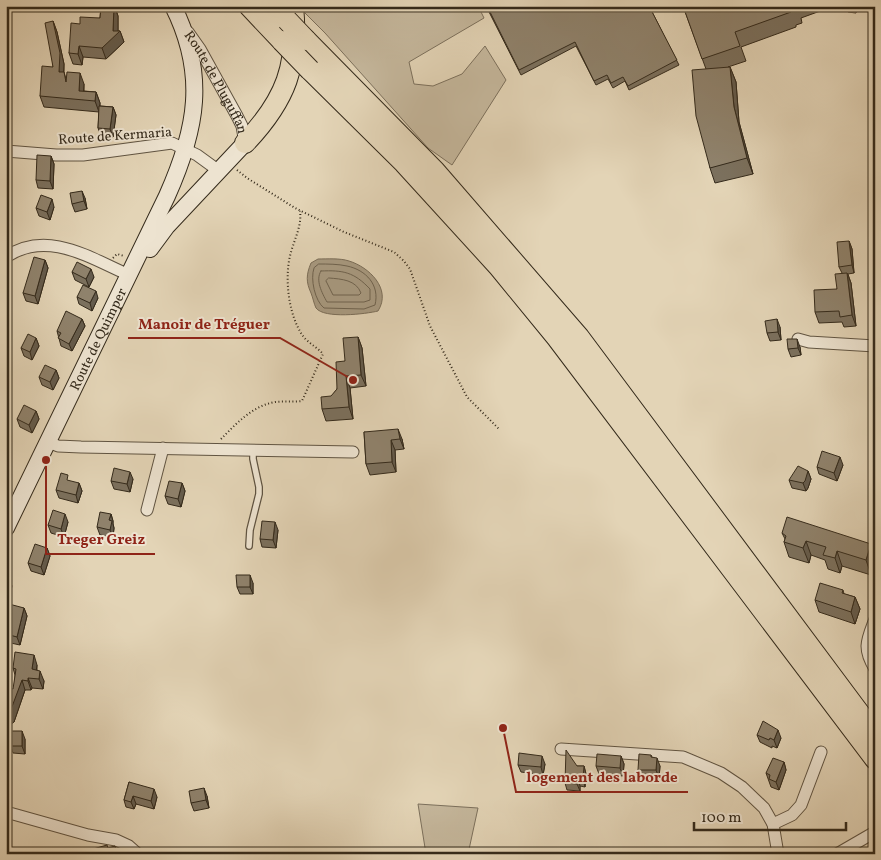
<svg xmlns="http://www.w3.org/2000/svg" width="881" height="860" viewBox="0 0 881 860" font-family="Vollkorn,serif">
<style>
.green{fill:#c5b79c;stroke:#7c705c}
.water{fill:#a89a81;stroke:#7a6d58}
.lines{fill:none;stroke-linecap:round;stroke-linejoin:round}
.shore{stroke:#6e624e;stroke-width:1}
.lane-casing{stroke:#605442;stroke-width:8}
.street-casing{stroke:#605442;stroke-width:13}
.secondary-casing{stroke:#342a1b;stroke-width:18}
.highway-casing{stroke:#342a1b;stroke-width:22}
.path{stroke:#342a1b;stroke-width:2;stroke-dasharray:1 2.5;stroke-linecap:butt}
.lane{stroke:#ede3d0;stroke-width:5.5}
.street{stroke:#ede3d0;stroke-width:11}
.secondary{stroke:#ede3d0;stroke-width:16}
.highway{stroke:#e3d4b6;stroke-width:20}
.highway-bridge-casing{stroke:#342a1b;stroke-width:22;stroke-linecap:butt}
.highway-bridge{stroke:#e3d4b6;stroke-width:20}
.wall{fill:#7b705d;stroke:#342a1b}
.shaded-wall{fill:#645b4c;stroke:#342a1b}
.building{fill:#8f826c;stroke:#342a1b}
.labels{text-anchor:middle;stroke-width:4;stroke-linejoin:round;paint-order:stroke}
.street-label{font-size:14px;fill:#342a1b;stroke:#ede3d0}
.leader{fill:none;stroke:#8f2418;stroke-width:2}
.callout-dot{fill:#8f2418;stroke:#ede3d0;stroke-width:2}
.callout-label{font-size:15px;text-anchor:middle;font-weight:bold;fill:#8f2418;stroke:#ede3d0;stroke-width:4;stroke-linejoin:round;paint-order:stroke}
</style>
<rect width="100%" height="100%" fill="#e3d4b6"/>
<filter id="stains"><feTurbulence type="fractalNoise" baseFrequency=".004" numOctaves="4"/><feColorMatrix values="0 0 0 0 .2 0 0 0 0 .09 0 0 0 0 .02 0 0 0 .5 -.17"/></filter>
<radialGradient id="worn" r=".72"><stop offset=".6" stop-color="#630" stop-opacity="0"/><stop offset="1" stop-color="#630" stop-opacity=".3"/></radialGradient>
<path class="green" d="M298,6H478L484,18L409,62L414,84L433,86L462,74L485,46L506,80L452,165L428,148L325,33Z
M418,804L478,808L468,854H426Z"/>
<path class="water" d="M318,259C328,259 340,258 349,261C369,267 392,289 378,311C366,314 324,319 316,308C314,304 313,298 311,293C306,282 306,275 311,263Z"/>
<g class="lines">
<path class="shore" d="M319,264C328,264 338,264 347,266C366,270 380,285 375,305L364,309L324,308C315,301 310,279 314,268Z
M321,271C343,270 354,272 370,289V300L364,302H327C322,293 315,280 321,271Z
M329,278C342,279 356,280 361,293L359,295H333L326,281Z"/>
<g class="lane-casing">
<path id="lane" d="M249,546L250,530L259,494V487L253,459V450"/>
</g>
<g class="street-casing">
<g id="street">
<path id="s1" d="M188,32L200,49L237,116L242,126L245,143"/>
<path d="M6,151L56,155H83L172,143L197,155L219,171"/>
<path d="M6,257C47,229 90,258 129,275"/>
<path d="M798,339L809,342L875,346"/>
<path d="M48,442L58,446L81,447L353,452"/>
<path d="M147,510L163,448"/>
<path d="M875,619C867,640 862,648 875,669"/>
<path d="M561,749L683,757L721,773L742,787L764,808L773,824L778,854"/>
<path d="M6,812L88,835L116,840L129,846L138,854"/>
<path d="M773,824L792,815L801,805L821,752"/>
<path d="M837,854L875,832"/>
</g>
</g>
<g class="secondary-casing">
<g id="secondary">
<path d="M150,249L167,226L245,143"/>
<path id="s2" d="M6,528L167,196C197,129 207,74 173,6"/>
</g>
</g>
<g class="highway-casing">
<path id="highway" d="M249,6L282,41
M274,6L287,20
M306,40L435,171L579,337L875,734
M310,70L404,163L498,266L557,338L875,759
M245,143C286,100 299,65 293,6"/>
</g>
<path class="path" d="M237,170L247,178L295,208L344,232L394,252L404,261L410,269L430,326L467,397L500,430
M113,258L117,254L124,256
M221,439C236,424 252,406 275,402C284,401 293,402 302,401L323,354C317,347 308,343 303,336C288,315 284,276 291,252C295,238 302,225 300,211"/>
<use href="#lane" class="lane"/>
<use href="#street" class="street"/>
<use href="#secondary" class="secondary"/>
<use href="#highway" class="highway"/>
<g class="highway-bridge-casing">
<path id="highway-bridge" d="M287,20L306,40
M282,41L310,70"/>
</g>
<use href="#highway-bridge" class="highway-bridge"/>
</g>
<path class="wall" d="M101,6H115L118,16V31H120L124,42L106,59L83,57L82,65L73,64L69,53L80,24L100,18Z
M486,6H649L679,65L629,90L625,81L613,88L608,79L596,85L576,46L521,75Z
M683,6H822L823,10L801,18L802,23L796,25V27L741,47L746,61L728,67H730L736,82L739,122L753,174L715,183L710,168L706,69Z
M857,6L856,13L848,12L847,8Z
M53,21L57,32L64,64V72L66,79L84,84V91L96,92L100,103V106L113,107L116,115L113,137L101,136L98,128L99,112L44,107L40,96L53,67Z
M51,156L54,164L53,189L38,188L36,180Z
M85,198L87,209L75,212L72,204Z
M54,207L50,220L39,216L36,208Z
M849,241L852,249L854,273L848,274L851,283L856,326L844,327L842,322L819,323L815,312L837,289L842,273L839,267Z
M45,260L48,268L38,304L26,301L23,293Z
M72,272L94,277L89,287L75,280Z
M77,297L98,298L92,311L79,304Z
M82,319L85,326L72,351L61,346L57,331Z
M780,327L781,340L770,341L767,333Z
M358,337L362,348L366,386L350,388L353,419L326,421L322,409L337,389L345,361Z
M36,338L39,346L32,360L24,356L21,348Z
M800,347L801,355L791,357L788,349Z
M56,370L59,378L53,390L42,385L39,377Z
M36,411L39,419L32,433L20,427L17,419Z
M364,432L402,439L404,449L395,450L396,472L370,475L366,464Z
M843,465L837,481L819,474L817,467Z
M808,471L811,479L808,488L806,491L792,488L789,480Z
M133,479L130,492L114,489L111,481Z
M79,483L82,491L78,503L59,498L56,490Z
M182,483L185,491L181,507L168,504L165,496Z
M875,490V507H873L871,499Z
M111,514L113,521V524L114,528L113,537L100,535L97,527Z
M68,522L64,537L51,533L48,525Z
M278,530L276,548L262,547L260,539Z
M782,533L871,544L875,555V563L871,575L842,566L840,573L828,569L825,560L811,555L809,563L789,557L784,542L785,539Z
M47,548L50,556L44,575L31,571L28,563Z
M253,583V594H240L237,587Z
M843,590L844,594L855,597L860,609L855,624L819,612L815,600Z
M24,608L27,616L20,645L6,642V615Z
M37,665V670L44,681L43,689L32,688L31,690H25L14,722L15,675L13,668Z
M6,731L25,739V754L13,753L11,747H6Z
M757,735L781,738L777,748L772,746V748L760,742Z
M651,755L652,757L660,766L659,778H641L638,770Z
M621,756L624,764L623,776L599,774L596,766Z
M784,762L786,770L779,790L771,787L766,773Z
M545,764L543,775L521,772L518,765Z
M577,766H584L586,774L585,787L580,786V791L567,790L565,783Z
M6,768L10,775L11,790H6Z
M129,782L157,797L154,809L136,804L134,809L126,807L124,800Z
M207,796L209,808L194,811L191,803Z"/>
<path class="shaded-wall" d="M114,6L118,16V33L120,31L124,42L106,59L102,48L113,31Z
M855,6H857L856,13L855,9Z
M53,21L57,32L64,64L63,83L59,72Z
M79,46L83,57L82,65L78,54Z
M730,67L736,82L739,122L753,174L747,158L734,107Z
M80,73L84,84L83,100L79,91Z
M96,92L100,103L99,112L95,101Z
M113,107L116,115L113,137L110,129Z
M51,156L54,164L53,189L50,181Z
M82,191L85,198L87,209L84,201Z
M52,199L54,207L50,220L47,212Z
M849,241L852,249L854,273L852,265Z
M45,260L48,268L38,304L35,296Z
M91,269L94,277L89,287L86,279Z
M847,273L851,283L856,326L852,315Z
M96,291L98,298L92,311L90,303Z
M6,305L9,312L6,320Z
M82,319L85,326L72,351L69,344Z
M777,319L780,327L781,340L778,332Z
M358,337L362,348L366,386L361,375Z
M36,338L39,346L32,360L30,352Z
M797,339L800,347L801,355L798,348Z
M56,370L59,378L53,390L50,382Z
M346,376L350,388L353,419L349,407Z
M36,411L39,419L32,433L29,425Z
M398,429L402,439L404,449L400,439Z
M391,440L395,450L396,472L392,462Z
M840,457L843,465L837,481L834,473Z
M808,471L811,479L808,488L806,491L803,483Z
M130,472L133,479L130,492L127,484Z
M79,483L82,491L78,503L76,495Z
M182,483L185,491L181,507L178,499Z
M65,514L68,522L64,537L61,529Z
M111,514L113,521V524L114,528L113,537L110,530L109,520Z
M275,522L278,530L276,548L273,540Z
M806,541L811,555L809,563L803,548Z
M871,544L875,555V563L871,575L866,560Z
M47,548L50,556L44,575L41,567Z
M837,551L842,566L840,573L835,558Z
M250,575L253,583V594L250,587Z
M9,578L12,586L8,603L6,599V590Z
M855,597L860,609L855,624L851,612Z
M24,608L27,616L20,645L17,637Z
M34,655L37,665L35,679L32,669Z
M40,671L44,681L43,689L39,679Z
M28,678L32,688L31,690L28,681Z
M22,680L25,690L14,722L6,729V716Z
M778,730L781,738L777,748L774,740Z
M22,731L25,739V754L22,746Z
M542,756L545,764L543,775L541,767Z
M621,756L624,764L623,776L620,768Z
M657,758L660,766L659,778L656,770Z
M784,762L786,770L779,790L776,782Z
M584,766L586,774L585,787L583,779Z
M8,767L10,775L11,790L8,782Z
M578,779L580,786V791L577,784Z
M204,788L207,796L209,808L206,800Z
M154,789L157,797L154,809L151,801Z
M133,796L136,804L134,809L131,802Z"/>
<path class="building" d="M101,6H114L113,31H120L102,48L79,46L78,54L69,53L71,23L80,24V17L100,18Z
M487,6H649L677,60L628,86L623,77L611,83L607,75L594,81L575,42L519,70Z
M683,6H797V8L790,10L791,12L735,32L740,46L702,59Z
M847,6H855V9L847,8Z
M53,21L60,53L59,72H64L66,82L67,72L80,73L79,91L96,92L95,101L40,96L42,66L53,67L45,23Z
M730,67L734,107L747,158L710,168L696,116L692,70Z
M99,106L113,107L110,129L98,128Z
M37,155L51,156L50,181L36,180Z
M82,191L84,201L72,204L70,193Z
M41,195L52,199L47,212L36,208Z
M849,241L852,265L839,267L837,242Z
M34,257L45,260L35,296L23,293Z
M77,262L91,269L86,279L72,272Z
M847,273L852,315L840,317L839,311L815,312L814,290L837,289L835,274Z
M83,285L96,291L90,303L77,297Z
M66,311L82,319L69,344L58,338L61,333L57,331Z
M777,319L778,332L767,333L765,321Z
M28,334L36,338L30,352L21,348Z
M358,337L361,375L346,376L349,407L322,409L321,397L331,396L337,389L336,362L345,361L343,338Z
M787,339H797L798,348L788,349Z
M45,365L56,370L50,382L39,377Z
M24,405L36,411L29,425L17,419Z
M398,429L400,439L391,440L392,462L366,464L364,432Z
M822,451L840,457L834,473L817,467Z
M798,466L808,471L805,481L803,483L789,480Z
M114,468L130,472L127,484L111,481Z
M61,473L68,475L67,480L79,483L76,495L56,490Z
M169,481L182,483L178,499L165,496Z
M873,490H875V500L871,499Z
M53,510L65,514L61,529L48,525Z
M100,512L111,514L109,520L112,521L110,530L97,527Z
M787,517L871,544L866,560L837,551L835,558L823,555L826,547L806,541L803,548L784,542L786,536L782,533Z
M262,521L275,522L273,540L260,539Z
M35,544L47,548L41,567L28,563Z
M236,575H250V587H237Z
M6,578H9L6,590Z
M820,583L843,590L842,593L855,597L851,612L815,600Z
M9,604L24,608L17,637L6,634V615Z
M15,652L34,655L32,669L40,671L39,679L28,678V681L22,680L10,712L6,716V694L9,688L13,689L16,669L13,668Z
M763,721L778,730L774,740L770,738L769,740L757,735Z
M6,731H22V746H10V740L6,739Z
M566,750L577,766H584L583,779H578L577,784L565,783Z
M519,753L542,756L541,767L518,765Z
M597,754L621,756L620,768L596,766Z
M639,754L651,755V757L657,758L656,770H638Z
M773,758L784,762L776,782L769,779L770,775L766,773Z
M8,767V782H6V768Z
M129,782L154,789L151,801L133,796L131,802L124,800Z
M204,788L206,800L191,803L189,791Z
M107,845L108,848L115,846L117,854H95L93,849Z"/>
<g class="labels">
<g class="street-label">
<text dy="5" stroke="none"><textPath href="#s1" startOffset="58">Route de Pluguffan</textPath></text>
<text transform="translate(115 135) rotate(-4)" y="5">Route de Kermaria</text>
<text dy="5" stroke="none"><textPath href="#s2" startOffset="210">Route de Quimper</textPath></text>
</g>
</g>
<path class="leader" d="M353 380L280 338H128M46 460L46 554H155M503 728L516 792H688"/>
<g class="callout-dot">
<circle cx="353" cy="380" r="5"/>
<circle cx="46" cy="460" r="5"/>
<circle cx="503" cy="728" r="5"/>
</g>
<g class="callout-label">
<text x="204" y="329">Manoir de Tréguer</text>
<text x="101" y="544">Treger Greiz</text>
<text x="602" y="782">logement des laborde</text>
</g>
<rect width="881" height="860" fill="none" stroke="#e3d4b6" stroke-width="25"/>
<rect x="8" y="8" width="866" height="845" fill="none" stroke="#342a1b" stroke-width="2.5"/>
<rect x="12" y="12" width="856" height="835" fill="none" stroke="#342a1b"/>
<path d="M694 822v8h152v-8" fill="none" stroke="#342a1b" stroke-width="2.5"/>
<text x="701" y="822" font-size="15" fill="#342a1b" stroke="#ede3d0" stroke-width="4" paint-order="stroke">100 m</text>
<rect width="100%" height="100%" filter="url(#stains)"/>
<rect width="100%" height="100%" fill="url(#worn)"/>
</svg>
